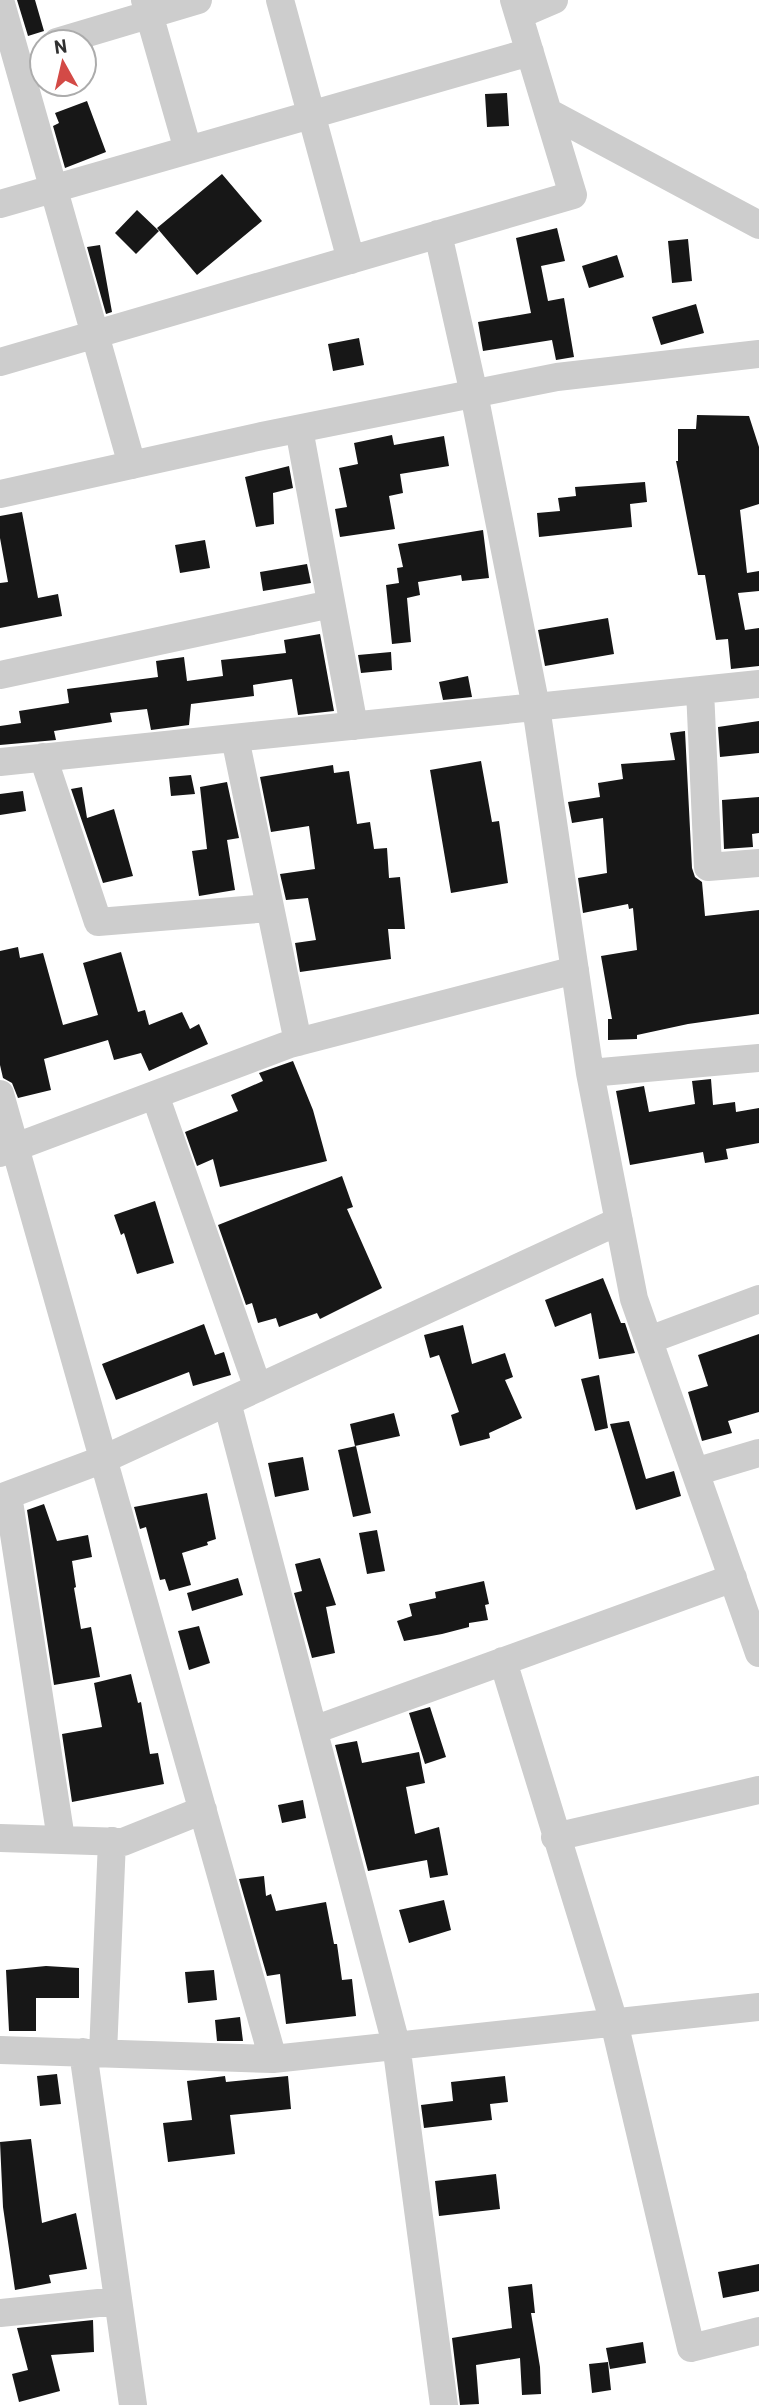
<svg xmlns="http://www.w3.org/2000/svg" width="759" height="2405" viewBox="0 0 759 2405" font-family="Barlow,sans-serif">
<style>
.building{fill:#171717}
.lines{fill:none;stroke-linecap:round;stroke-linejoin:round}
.minor{stroke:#cdcdcd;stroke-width:28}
</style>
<rect width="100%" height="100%" fill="#fff"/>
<path class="building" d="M17,0H35L44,31L28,36Z
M507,93L509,126L487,127L485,94Z
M87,101L106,152L65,168L53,126L59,123L55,113Z
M222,174L262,221L197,275L157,228Z
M137,210L159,231L136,254L115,233Z
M557,228L565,261L541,266L548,301L564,298L574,357L556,360L552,340L483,351L478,322L531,313L516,238Z
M688,239L692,281L672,283L668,241Z
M100,245L112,312L106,314L87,247Z
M617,255L624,277L589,288L582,266Z
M696,304L704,333L661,345L652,317Z
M359,338L364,365L333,371L328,344Z
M697,415L749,416L759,447V504L740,510L747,573L759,571V591L738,593L745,630L759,628V666L731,669L728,639L716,640L705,575H698L676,461H678V429H696Z
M392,435L394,445L444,436L449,466L400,474L403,493L389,496L395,529L340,537L335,509L347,507L339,468L358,464L354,443Z
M289,466L293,488L273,493L274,524L256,527L245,477Z
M645,482L647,502L630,504L632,527L539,537L537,513L560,511L558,498L576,496L575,487Z
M22,512L38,598L58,594L62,616L0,628V583L8,582L0,538V516Z
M483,530L489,578L462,581L461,575L418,582L420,595L407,598L411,642L392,644L386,585L399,583L397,568L403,567L398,544Z
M205,540L210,568L180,573L175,545Z
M307,564L311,583L263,591L260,572Z
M608,618L614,654L545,666L538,630Z
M320,634L334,711L298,715L292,679L253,685L254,696L191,704L189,725L151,730L147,709L110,713L112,722L54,731L56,740L0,745V726L21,723L19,711L69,703L67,689L158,677L156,661L184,657L187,681L223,676L221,660L286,653L284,640Z
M391,652L392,670L361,673L358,655Z
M468,676L472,697L443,700L439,682Z
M759,721V753L720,757L718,727Z
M685,731L692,868L695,877L702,882L705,916L759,910V1014L688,1024L637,1035V1039L608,1040V1019H612L601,956L637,950L633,908L629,909L628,904L583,913L578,878L607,873L603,818L572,823L568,802L600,797L598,783L623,779L621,764L675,760L670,733Z
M481,761L492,822L499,821L508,883L451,893L430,770Z
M333,765L334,773L349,771L357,824L370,822L374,849L387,848L389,878L400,877L405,929H388L391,959L300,972L295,943L316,940L308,898L286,900L280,874L315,869L309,826L271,832L260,777Z
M191,775L195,794L171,796L169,777Z
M227,782L239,838L227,840L235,890L199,896L192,851L207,849L200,787Z
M82,787L87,818L114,809L133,876L103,883L71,789Z
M23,791L26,811L0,815V794Z
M759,797V833L752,834L753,847L724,849L722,800Z
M18,947L20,958L43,953L63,1025L98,1015L83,963L121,952L138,1012L145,1010L149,1025L182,1012L190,1029L199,1024L208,1044L149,1071L141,1053L114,1060L108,1040L44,1059L51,1090L18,1098L12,1083L3,1078L0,1065V951Z
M293,1061L313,1110L327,1161L220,1187L213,1159L197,1166L185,1132L238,1111L231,1095L263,1081L259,1073Z
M711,1079L713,1105L735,1102L736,1112L759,1108V1143L726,1149L728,1159L705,1163L703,1152L630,1165L616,1091L644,1086L649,1112L695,1104L692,1081Z
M342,1176L353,1207L347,1209L382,1288L320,1319L317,1313L279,1327L276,1318L258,1323L252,1303L246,1305L218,1225Z
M155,1201L174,1263L137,1274L124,1233L121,1235L114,1215Z
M603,1278L621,1323H625L635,1353L599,1359L591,1313L555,1327L545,1300Z
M204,1324L215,1355L224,1352L231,1375L193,1386L189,1372L116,1400L102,1364Z
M463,1325L472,1364L505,1353L513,1377L505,1380L522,1418L489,1433L490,1438L460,1446L451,1415L459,1412L439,1355L430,1358L424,1335Z
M759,1334V1412L728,1421L732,1433L702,1441L688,1392L708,1386L698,1355Z
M599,1375L608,1428L595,1431L581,1379Z
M394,1413L400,1436L355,1446L350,1424Z
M629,1421L646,1479L674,1471L681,1496L636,1510L610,1424Z
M356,1446L371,1513L353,1517L338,1450Z
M303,1457L309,1490L275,1497L268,1463Z
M207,1493L216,1539L207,1542L208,1545L182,1553L191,1585L169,1591L165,1579L160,1580L146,1527L140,1529L134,1507Z
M44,1504L57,1541L88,1535L92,1557L72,1561L76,1587L74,1588L81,1629L91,1627L100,1677L54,1685L27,1510Z
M377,1530L385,1571L367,1574L359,1533Z
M320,1558L336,1605L326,1607L335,1653L312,1658L294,1593L302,1591L295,1564Z
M238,1578L243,1595L192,1611L187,1593Z
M484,1581L489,1604L485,1605L488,1620L469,1623V1627L442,1634L404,1641L397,1621L412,1616L409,1604L436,1598L435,1592Z
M199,1626L210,1663L189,1670L178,1631Z
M131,1674L138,1703L141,1702L150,1754L158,1753L164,1784L72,1802L62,1734L102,1727L94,1683Z
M430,1707L446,1757L425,1764L409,1713Z
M357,1741L362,1763L419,1752L425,1783L406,1787L415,1834L439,1827L448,1875L430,1878L427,1860L368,1871L335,1745Z
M303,1800L306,1818L282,1823L278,1805Z
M264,1876L266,1896L271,1894L276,1911L326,1902L334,1944H337L342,1980L352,1979L356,2016L286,2024L280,1974L267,1976L239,1879Z
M444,1900L451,1930L409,1943L399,1910Z
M46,1966L79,1968V1998H36V2031H9L6,1970Z
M214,1970L217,2000L188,2003L185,1972Z
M240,2017L243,2041H217L215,2020Z
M57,2074L61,2104L40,2106L37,2076Z
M225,2076L226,2082L288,2076L291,2109L230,2115L235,2154L168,2162L163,2123L192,2120L187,2081Z
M505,2076L508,2102L490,2104L492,2120L424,2128L421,2105L453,2101L451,2082Z
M31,2139L42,2223L76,2213L87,2269L49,2275L51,2283L15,2290L3,2207L0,2142Z
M496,2174L500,2209L439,2216L435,2181Z
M759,2264V2291L723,2298L718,2272Z
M532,2284L535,2313H531L540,2367L541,2394L522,2395L520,2358L476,2365L479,2404L460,2405L452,2338L512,2328L508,2287Z
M93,2320L94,2352L51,2355L60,2391L19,2402L12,2374L28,2370L17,2328Z
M643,2342L646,2363L610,2369L606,2348Z
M608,2362L611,2390L592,2393L589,2364Z"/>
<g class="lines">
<path class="minor" d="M0,0L132,465
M145,0L188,150
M280,0L351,260
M519,15L554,0
M57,42L198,0
M548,112L759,225
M0,204L530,52
M438,234L474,394L536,707L590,1073L634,1299L759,1653
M0,362L573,195L514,0
M299,429L354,726
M0,494L262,436L557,377L759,354
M0,675L331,604
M700,690L708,867L759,863
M235,738L298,1042
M43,757L98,922L270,908
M0,762L759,684
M590,1073L759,1058
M0,1094L273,2059
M155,1095L258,1388
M0,1153L290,1044L575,970
M649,1340L759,1299
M227,1402L396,2044L444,2405
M695,1472L759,1453
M8,1495L61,1839
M0,1498L104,1459L619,1221
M503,1661L614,2022L691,2348L759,2331
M314,1730L733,1578
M555,1837L759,1790
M0,1838L123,1842L203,1810
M0,2050L273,2059L759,2007
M83,2052L133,2405
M103,2053L112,1841
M0,2313L118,2301"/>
</g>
<g transform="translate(63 63) rotate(352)"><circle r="33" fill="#ffffff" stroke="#acacac" stroke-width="2"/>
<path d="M0-5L12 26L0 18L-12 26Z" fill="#d34a46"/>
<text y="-10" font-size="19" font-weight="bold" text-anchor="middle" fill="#303030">N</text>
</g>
</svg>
